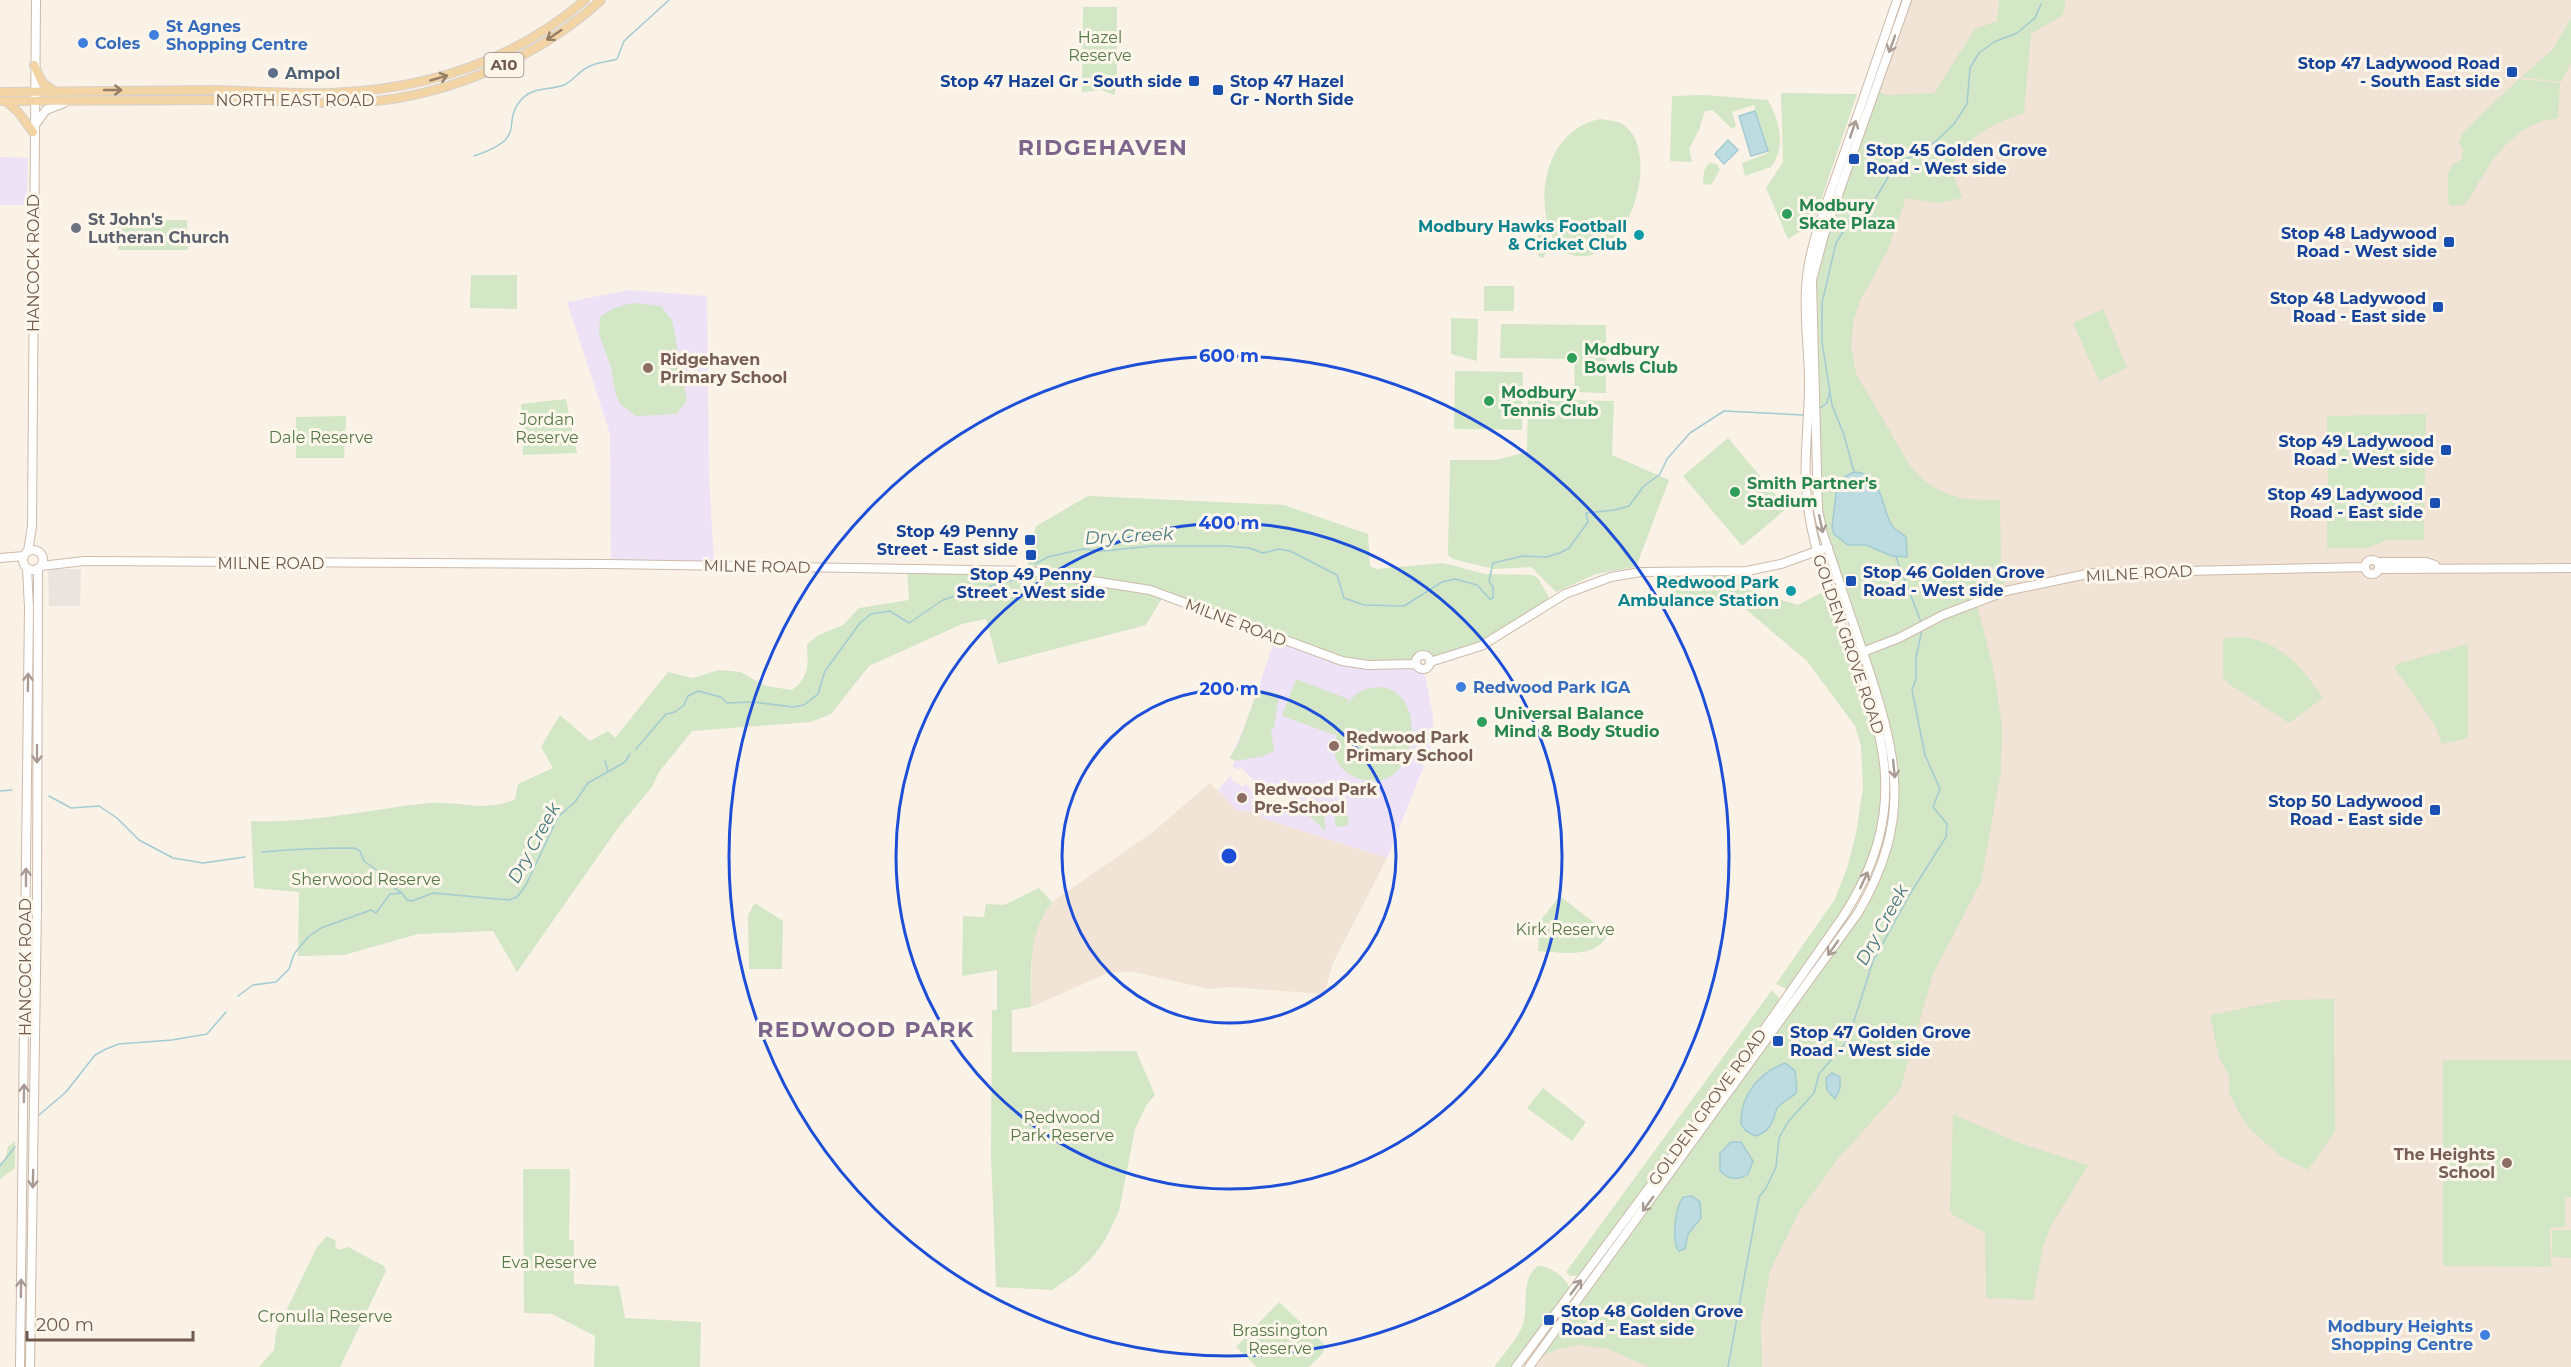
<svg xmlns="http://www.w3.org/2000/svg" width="2571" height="1367" viewBox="0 0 2571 1367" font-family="Montserrat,sans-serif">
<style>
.residential{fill:#f1e3d5}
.industrial{fill:#eae4df}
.education{fill:#eee2f6}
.green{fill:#d3e6c6}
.water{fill:#bcdce1;stroke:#a3cbd2;stroke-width:1.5}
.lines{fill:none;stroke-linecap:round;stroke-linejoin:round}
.stream{stroke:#a3cbd2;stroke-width:1.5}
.secondary-casing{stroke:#cdbaab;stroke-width:10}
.primary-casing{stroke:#d7d1cd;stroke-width:10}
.secondary{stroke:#fff;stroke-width:8}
.primary{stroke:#f2d4a5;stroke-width:8}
.oneway{stroke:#977e67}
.oneway2{stroke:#a99b94}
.ring{fill:none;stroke:#1d4ed8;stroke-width:3}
.shop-dot{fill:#3f7fe0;stroke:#fdf6eb;stroke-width:2}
.transit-dot{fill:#1a4fb4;stroke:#fdf6eb;stroke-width:2}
.service-dot{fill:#5c6f8a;stroke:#fdf6eb;stroke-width:2}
.leisure-dot{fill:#2e9e5b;stroke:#fdf6eb;stroke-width:2}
.worship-dot{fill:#6b7280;stroke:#fdf6eb;stroke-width:2}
.culture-dot{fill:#0f9aa8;stroke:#fdf6eb;stroke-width:2}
.education-dot{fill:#8d6e63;stroke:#fdf6eb;stroke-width:2}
.labels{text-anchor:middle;stroke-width:6;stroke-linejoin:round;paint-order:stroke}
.shield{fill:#fdf6eb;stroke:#9a887c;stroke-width:1.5}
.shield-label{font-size:15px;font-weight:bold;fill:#70594d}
.shop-label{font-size:16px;font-weight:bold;fill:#366cbe;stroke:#fdf6eb;text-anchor:start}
.park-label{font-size:16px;fill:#587a4a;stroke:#fdf6eb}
.transit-label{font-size:16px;font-weight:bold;fill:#164399;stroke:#fdf6eb;text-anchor:end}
.service-label{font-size:16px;font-weight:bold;fill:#4e5e75;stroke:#fdf6eb;text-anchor:start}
.street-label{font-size:16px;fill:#70594d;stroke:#fdf6eb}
.leisure-label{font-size:16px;font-weight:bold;fill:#27864d;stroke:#fdf6eb;text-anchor:start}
.worship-label{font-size:16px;font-weight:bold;fill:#5b616d;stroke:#fdf6eb;text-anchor:start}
.culture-label{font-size:16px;font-weight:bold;fill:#0d838f;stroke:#fdf6eb;text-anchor:end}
.education-label{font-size:16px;font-weight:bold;fill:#785e54;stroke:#fdf6eb;text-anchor:start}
.water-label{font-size:18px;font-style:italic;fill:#497981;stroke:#fdf6eb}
.district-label{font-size:22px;font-weight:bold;letter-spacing:1.5px;fill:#7e658c;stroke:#fdf6eb}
.centre{fill:#1d4ed8;stroke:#fdf6eb;stroke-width:3}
.ring-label{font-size:18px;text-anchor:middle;font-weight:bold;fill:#1d4ed8;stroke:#fdf6eb;stroke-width:6;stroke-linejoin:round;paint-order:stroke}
</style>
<rect width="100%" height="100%" fill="#faf2e6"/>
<path class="residential" d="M1907,0H2571V1367H1529L1876,882L1896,790L1811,307Z
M1210,783L1237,810L1259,813L1262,818L1387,858L1333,963L1324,994L1230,987L1209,989L1134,972H1117L1106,974L1031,1007L1032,942L1039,919L1052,902L1153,832Z"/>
<path class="industrial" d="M48,569H81L80,606H49Z"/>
<path class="education" d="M0,157L28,158L27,205H0Z
M629,290L707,296L709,476L714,561L611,562L610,434L567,302Z
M1275,638L1416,664L1424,669L1433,716V741L1430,750L1425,749L1418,755V760L1424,766L1387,858L1262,818L1259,813L1236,810L1218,790L1232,774L1231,779L1242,787L1245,784L1269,807L1275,806L1277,810L1292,807L1290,794L1269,798L1241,767L1238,770L1232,766L1235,761L1230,758L1250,714Z"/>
<path class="green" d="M1999,0H2066L2063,15L2031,34L2024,113C1990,125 1969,134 1951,167L1962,198L1939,203L1906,198L1887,252L1860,301L1854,319L1851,345L1856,374L1911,467L1923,480L1940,491L1963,499L2000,500L2001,562L2006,591L1976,602L1993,666L2002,726L2001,771L1981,882L1933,974L1900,1090L1838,1159L1799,1212L1770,1271L1761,1323L1762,1367H1649L1608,1349L1579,1345L1558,1349L1534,1360L1876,882L1894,818L1893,754L1818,510L1812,280L1876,88L1884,95L1934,93L1975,29L1997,21Z
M1083,7H1117V86L1114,95L1102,90L1082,92Z
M2571,18V63L2561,82L2521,77L2552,50Z
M2519,79L2560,83L2558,118C2510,123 2489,165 2466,204L2452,206L2448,203V174L2452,164L2461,160L2463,151L2459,142L2464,131Z
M1781,93L1857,94L1813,224L1788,239L1766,188L1783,162Z
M1704,95L1768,100C1779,121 1787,145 1771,167L1745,176L1742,163L1768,153L1754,105L1732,112L1736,126L1732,129L1713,110L1705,111L1699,130L1689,149L1692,162L1670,161L1672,96Z
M1600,119C1605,120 1612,120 1618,122C1667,142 1629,271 1572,255C1564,252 1558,250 1555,242C1532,199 1546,130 1600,119Z
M1709,163L1717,164L1720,170L1711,185L1703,184L1704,171Z
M187,220L188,250H118V221Z
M1541,228L1547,230L1544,237L1551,239L1544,258L1538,256L1539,250L1533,247Z
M471,275H517V309L470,308Z
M1484,286H1514V311H1484Z
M632,303L661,306L672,320L687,400L677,414L636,416L620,404L616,395L611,368L599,334L600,317L614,308Z
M2103,309L2127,368L2099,381L2073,323Z
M1451,318L1478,319L1477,361L1451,354Z
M1501,324L1606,325V393L1575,392L1574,359L1500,358Z
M1455,371L1523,372L1522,430L1454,429Z
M566,399L577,453L523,455L521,404Z
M1528,399L1614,401L1612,455L1669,480L1636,567L1596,574L1556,592L1531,567L1494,569L1453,559L1448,555L1450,460H1496L1527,452Z
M2426,414L2425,457L2328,458L2327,416Z
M346,416L344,458H296V417Z
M1728,438L1787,508L1742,546L1683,476Z
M2425,459L2424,540H2387L2368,548H2327L2328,460Z
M1088,496L1284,505L1368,534L1370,566L1376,569L1443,563L1485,574L1532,575L1538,578L1552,603L1497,638L1429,660L1426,656H1419L1416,664L1342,661L1164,595L1146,625L998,664L986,619L962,624L869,666L831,714L811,722L692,731L659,772L652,787L618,828L517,972L493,931L418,934L344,955L298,956L299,892L254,888L251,821C311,824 370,809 430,803C459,801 488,813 515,799L518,784L553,768L541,747L560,715L590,741L608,731L615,738L668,672L693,678L719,670L740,672L766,686L792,690C810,677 808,664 807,644L819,635L843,625L859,608L909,600L907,568L1026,570L1036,526Z
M1674,575H1744L1746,589L1798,605L1825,591L1880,747L1884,800L1871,860L1854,895L1787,989L1776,984L1835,899L1847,868L1856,834L1863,787L1861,746L1855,726L1807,661L1742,606L1674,605Z
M2246,637C2287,647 2299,664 2323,698L2289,723L2229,684L2223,677V638Z
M2468,644V738L2442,744L2434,724L2394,667L2397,664Z
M1296,679L1348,699L1346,706C1352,697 1359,690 1371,688C1421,679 1423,759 1388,778C1371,787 1343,777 1336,759C1333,750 1336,737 1338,727L1335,735L1282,716Z
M1258,689L1279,694L1274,727L1271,731L1274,751L1264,756L1235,761L1230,758L1239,742Z
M1345,800L1349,825L1336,827L1332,802Z
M1324,801L1325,831L1311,817L1295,813L1294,807Z
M1039,888L1052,902C1028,934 1031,968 1031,1007L1012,1010V1052L1136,1051L1155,1095L1146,1106L1135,1129L1119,1211L1105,1240L1092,1258L1075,1274L1052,1290L996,1287L991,1153L992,1010H997V970L962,976L963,916L984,917L986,904L1004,905Z
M1560,896L1606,932V938C1592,959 1560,952 1538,951L1539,922Z
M755,903L783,921L782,969H749L748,915Z
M1772,990L1779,998V1003L1580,1276H1570L1566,1272Z
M2334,999L2335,1132L2308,1170L2280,1156L2251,1130L2242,1118L2229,1093V1076L2219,1057L2210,1015L2284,1000Z
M2443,1060H2571V1197H2565V1227L2550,1228L2551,1267L2443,1266Z
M1543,1088L1586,1122L1572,1141L1527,1108Z
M1953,1114L2019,1143L2088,1165L2052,1224L2043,1247L2033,1300L1986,1298L1985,1233L1950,1213Z
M15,1141V1168L0,1179V1162L5,1161L8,1147Z
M523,1169H570L569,1240H574V1284L619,1286L625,1318L701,1322L700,1367H594L595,1336L552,1314L524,1313Z
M2552,1230H2571V1258L2552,1257Z
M327,1236L336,1241L335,1246L338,1250L348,1247L384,1266L386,1271L340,1367H259L274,1350L276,1332L317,1247Z
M1538,1266C1549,1265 1569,1279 1570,1290L1513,1367H1494C1503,1354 1518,1339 1523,1324C1529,1306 1520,1278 1538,1266Z
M1279,1302L1324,1344L1323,1353L1309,1367H1257L1236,1347Z"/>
<path class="water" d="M1755,111L1768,151L1751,156L1739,116Z
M1728,140L1738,150L1724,164L1715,154Z
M1854,472C1882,472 1881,506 1891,524C1894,530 1901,532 1906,537L1907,557L1892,556L1866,545H1848L1834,534L1832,527L1837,486L1844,477Z
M1785,1063L1795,1071C1799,1103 1797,1088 1777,1108C1773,1122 1770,1132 1755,1136L1746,1131L1741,1124C1740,1095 1759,1073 1785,1063Z
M1832,1073L1840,1077V1088L1835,1099L1827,1090L1826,1078Z
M1731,1142H1741L1753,1161L1748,1174C1738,1181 1729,1180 1720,1171V1153Z
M1692,1196L1700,1202L1701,1218L1688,1234L1685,1249L1679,1251C1671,1243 1675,1205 1684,1197Z"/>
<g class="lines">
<path class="stream" d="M474,156C533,136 497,123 524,97C535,87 551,90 564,85C573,81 580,70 590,66C598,62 609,62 617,59L624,41L669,0
M1819,409L1827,403L1830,391
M1854,472L1844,435L1832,405L1822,342V303L1836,243L1853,216L1874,201L1894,167L1935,142L1954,124L1967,104L1970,68L1979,53L1994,42L2017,33L2035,18L2041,4
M1896,557L1921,622
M1035,564L1048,557L1083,549L1103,551L1152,546H1226L1249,548L1263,553L1279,549L1290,551L1337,575L1344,598L1364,605L1404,606L1442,582L1455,579L1477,585L1490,599L1493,598V587L1489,581L1493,563L1523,556L1546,557L1560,553L1569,548L1588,522L1586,513L1615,510L1629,506L1643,487L1660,474L1667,459L1690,433L1724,411L1803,415
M977,589L1026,577
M636,749L666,714L675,712L684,705L688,696L698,691L721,697L727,703L753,702L793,707L804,705L818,694L825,671L860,623L871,614L890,611L909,623L943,600L967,592
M605,761L608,771
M0,791L12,790
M49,796L71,808L99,806L117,818L139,840L173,858L203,863L245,857
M262,852C293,849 323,848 354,848L360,851L364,861L378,871L382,880L402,893
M238,996L253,985L276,982L289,969L294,954L308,937L321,928L371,910L376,913L390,894L402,893L407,900L412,901L433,893L509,900L517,897L526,885L558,817L575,802L588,783L625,762L630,754
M39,1115L66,1092L95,1055L106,1049L119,1044L172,1040L207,1034L226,1012
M0,1166L15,1147
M1728,1367L1759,1197L1766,1188L1776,1167L1779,1138L1788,1122L1814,1093L1819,1074L1848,1040L1873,961L1910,894L1946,837L1947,824L1933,807L1940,789L1925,755L1912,690L1916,679V657L1922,630"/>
<g class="secondary-casing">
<path id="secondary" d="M35,125L46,110L64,103
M23 560a10 10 0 1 1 20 0a10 10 0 1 1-20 0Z
M28,551L32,526L36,0
M0,558L24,556
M2365 567a7 7 0 1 1 14 0a7 7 0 1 1-14 0Z
M2377,562H2426L2435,565
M41,566L84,561L607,564L1029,571L1150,590L1342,661L1368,665L1416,664
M2379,569L2571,568
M1860,653L1899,638L1943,615L2006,591L2092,573L2365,567
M1416 662a7 7 0 1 1 14 0a7 7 0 1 1-14 0Z
M1430,662L1481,646L1565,594L1611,577L1641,572L1747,571L1781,564L1828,547
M20,1367L29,608L27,568
M30,1367L37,907L38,569
M1516,1367L1726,1084L1842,918C1947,758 1831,664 1808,508C1802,468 1809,424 1809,383C1809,352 1804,320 1806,288C1808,247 1826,206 1839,168C1859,112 1878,56 1897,0
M1529,1367L1858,913C1914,817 1897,754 1864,655C1850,615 1837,574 1823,534L1818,510L1812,280L1824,235L1907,0"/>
</g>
<g class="primary-casing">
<path id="primary" d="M34,65L42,82L55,92
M0,92C72,92 143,90 214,90C254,91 294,94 333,93C426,89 514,61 585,0
M0,101C77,101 154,100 232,100C271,100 310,104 350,103C439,100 536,60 601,0
M6,101L18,112L33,132"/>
</g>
<use href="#secondary" class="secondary"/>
<use href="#primary" class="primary"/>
</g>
<defs><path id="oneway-shaft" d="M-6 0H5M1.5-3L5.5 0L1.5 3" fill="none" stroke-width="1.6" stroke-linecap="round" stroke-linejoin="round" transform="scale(1.5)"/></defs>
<g class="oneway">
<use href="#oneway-shaft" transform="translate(554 35) rotate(146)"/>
<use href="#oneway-shaft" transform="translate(439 78) rotate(-16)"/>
<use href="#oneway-shaft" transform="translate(113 90)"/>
</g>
<g class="oneway2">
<use href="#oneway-shaft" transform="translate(1892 44) rotate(110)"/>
<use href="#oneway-shaft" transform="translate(1853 129) rotate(-71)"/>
<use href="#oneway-shaft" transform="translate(1821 524) rotate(78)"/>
<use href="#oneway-shaft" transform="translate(28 682) rotate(-89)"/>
<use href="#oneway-shaft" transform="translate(37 754) rotate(90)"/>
<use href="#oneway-shaft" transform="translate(1894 769) rotate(84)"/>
<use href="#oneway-shaft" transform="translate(26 877) rotate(-90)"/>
<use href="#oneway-shaft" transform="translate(1864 880) rotate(-65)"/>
<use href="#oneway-shaft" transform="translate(1833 948) rotate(125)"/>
<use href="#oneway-shaft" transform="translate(24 1093) rotate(-89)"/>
<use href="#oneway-shaft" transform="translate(33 1179) rotate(91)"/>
<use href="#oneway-shaft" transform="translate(1648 1204) rotate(126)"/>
<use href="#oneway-shaft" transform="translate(1576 1287) rotate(-53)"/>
<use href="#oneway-shaft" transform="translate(21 1288) rotate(-89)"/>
</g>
<g class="ring">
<circle cx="1229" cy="856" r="167"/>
<circle cx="1229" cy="856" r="333"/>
<circle cx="1229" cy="856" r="500"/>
</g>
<g class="shop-dot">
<circle cx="154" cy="35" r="6"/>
<circle cx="83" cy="43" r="6"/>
<circle cx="1461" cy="687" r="6"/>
<circle cx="2485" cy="1335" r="6"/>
</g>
<g class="transit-dot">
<rect x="2506" y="66" width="12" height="12" rx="3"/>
<rect x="1188" y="75" width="12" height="12" rx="3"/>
<rect x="1212" y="84" width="12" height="12" rx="3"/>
<rect x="1848" y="153" width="12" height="12" rx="3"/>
<rect x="2443" y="236" width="12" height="12" rx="3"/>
<rect x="2432" y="301" width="12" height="12" rx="3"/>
<rect x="2440" y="444" width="12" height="12" rx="3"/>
<rect x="2429" y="497" width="12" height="12" rx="3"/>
<rect x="1024" y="534" width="12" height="12" rx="3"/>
<rect x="1025" y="549" width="12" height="12" rx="3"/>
<rect x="1845" y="575" width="12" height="12" rx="3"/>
<rect x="2429" y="804" width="12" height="12" rx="3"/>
<rect x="1772" y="1035" width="12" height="12" rx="3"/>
<rect x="1543" y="1314" width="12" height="12" rx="3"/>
</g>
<circle class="service-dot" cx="273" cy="73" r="6"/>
<g class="leisure-dot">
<circle cx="1787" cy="214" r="6"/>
<circle cx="1572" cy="358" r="6"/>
<circle cx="1489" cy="401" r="6"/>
<circle cx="1735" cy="492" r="6"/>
<circle cx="1482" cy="722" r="6"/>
</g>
<circle class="worship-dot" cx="76" cy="228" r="6"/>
<g class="culture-dot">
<circle cx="1639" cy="235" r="6"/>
<circle cx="1791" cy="591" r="6"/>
</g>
<g class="education-dot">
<circle cx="648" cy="368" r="6"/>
<circle cx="1334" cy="746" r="6"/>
<circle cx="1242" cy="798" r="6"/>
<circle cx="2507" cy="1163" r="6"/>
</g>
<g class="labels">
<rect class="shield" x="484.5" y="53" width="39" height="24" rx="4.5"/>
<g class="shield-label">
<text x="504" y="70">A10</text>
</g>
<g class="shop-label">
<text x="166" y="32">St Agnes<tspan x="166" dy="18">Shopping Centre</tspan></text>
<text x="95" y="49">Coles</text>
<text x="1473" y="693">Redwood Park IGA</text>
<text x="2473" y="1332" text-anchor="end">Modbury Heights<tspan x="2473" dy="18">Shopping Centre</tspan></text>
</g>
<g class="park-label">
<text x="1100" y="43">Hazel<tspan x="1100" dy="18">Reserve</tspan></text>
<text x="547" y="425">Jordan<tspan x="547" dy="18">Reserve</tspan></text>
<text x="321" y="443">Dale Reserve</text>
<text x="366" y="885">Sherwood Reserve</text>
<text x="1565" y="935">Kirk Reserve</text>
<text x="1062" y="1123">Redwood<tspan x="1062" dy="18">Park Reserve</tspan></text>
<text x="549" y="1268">Eva Reserve</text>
<text x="325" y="1322">Cronulla Reserve</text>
<text x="1280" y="1336">Brassington<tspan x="1280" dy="18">Reserve</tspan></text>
</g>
<g class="transit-label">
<text x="2500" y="69">Stop 47 Ladywood Road<tspan x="2500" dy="18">- South East side</tspan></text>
<text x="1182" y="87">Stop 47 Hazel Gr - South side</text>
<text x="1230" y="87" text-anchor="start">Stop 47 Hazel<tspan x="1230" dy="18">Gr - North Side</tspan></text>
<text x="1866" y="156" text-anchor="start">Stop 45 Golden Grove<tspan x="1866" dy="18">Road - West side</tspan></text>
<text x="2437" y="239">Stop 48 Ladywood<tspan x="2437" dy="18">Road - West side</tspan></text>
<text x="2426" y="304">Stop 48 Ladywood<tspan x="2426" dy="18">Road - East side</tspan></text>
<text x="2434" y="447">Stop 49 Ladywood<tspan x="2434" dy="18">Road - West side</tspan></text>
<text x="2423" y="500">Stop 49 Ladywood<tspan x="2423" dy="18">Road - East side</tspan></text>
<text x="1018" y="537">Stop 49 Penny<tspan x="1018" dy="18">Street - East side</tspan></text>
<text x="1863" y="578" text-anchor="start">Stop 46 Golden Grove<tspan x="1863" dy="18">Road - West side</tspan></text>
<text x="1031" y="580" text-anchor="middle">Stop 49 Penny<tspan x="1031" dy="18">Street - West side</tspan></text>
<text x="2423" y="807">Stop 50 Ladywood<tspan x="2423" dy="18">Road - East side</tspan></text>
<text x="1790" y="1038" text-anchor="start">Stop 47 Golden Grove<tspan x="1790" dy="18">Road - West side</tspan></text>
<text x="1561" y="1317" text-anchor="start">Stop 48 Golden Grove<tspan x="1561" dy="18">Road - East side</tspan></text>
</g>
<g class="service-label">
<text x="285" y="79">Ampol</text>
</g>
<g class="street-label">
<text x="295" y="106">NORTH EAST ROAD</text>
<text transform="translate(33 263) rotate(-90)" y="6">HANCOCK ROAD</text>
<text x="271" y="569">MILNE ROAD</text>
<text transform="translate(757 566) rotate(1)" y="6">MILNE ROAD</text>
<text transform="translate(2139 573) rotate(-3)" y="6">MILNE ROAD</text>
<text transform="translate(1236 622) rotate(21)" y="6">MILNE ROAD</text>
<text transform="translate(1849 644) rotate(71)" y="6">GOLDEN GROVE ROAD</text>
<text transform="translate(25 967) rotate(-90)" y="6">HANCOCK ROAD</text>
<text transform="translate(1707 1107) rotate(-54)" y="6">GOLDEN GROVE ROAD</text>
</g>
<g class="leisure-label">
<text x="1799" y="211">Modbury<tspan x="1799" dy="18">Skate Plaza</tspan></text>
<text x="1584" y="355">Modbury<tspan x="1584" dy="18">Bowls Club</tspan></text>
<text x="1501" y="398">Modbury<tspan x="1501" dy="18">Tennis Club</tspan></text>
<text x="1747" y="489">Smith Partner's<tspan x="1747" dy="18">Stadium</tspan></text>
<text x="1494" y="719">Universal Balance<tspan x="1494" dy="18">Mind &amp; Body Studio</tspan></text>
</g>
<g class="worship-label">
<text x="88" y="225">St John's<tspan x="88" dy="18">Lutheran Church</tspan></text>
</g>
<g class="culture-label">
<text x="1627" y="232">Modbury Hawks Football<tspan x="1627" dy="18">&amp; Cricket Club</tspan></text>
<text x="1779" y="588">Redwood Park<tspan x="1779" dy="18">Ambulance Station</tspan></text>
</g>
<g class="education-label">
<text x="660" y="365">Ridgehaven<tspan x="660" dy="18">Primary School</tspan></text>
<text x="1346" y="743">Redwood Park<tspan x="1346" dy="18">Primary School</tspan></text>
<text x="1254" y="795">Redwood Park<tspan x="1254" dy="18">Pre-School</tspan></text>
<text x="2495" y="1160" text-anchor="end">The Heights<tspan x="2495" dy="18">School</tspan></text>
</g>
<g class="water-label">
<text transform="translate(1129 536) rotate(-3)" y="6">Dry Creek</text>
<text transform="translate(534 843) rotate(-61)" y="6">Dry Creek</text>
<text transform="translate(1882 925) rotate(-61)" y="6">Dry Creek</text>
</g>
<g class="district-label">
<text x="1103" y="155">RIDGEHAVEN</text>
<text x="866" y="1037">REDWOOD PARK</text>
</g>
</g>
<circle cx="1229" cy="856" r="9" class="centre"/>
<g class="ring-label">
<text x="1229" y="362">600 m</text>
<text x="1229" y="529">400 m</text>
<text x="1229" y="695">200 m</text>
</g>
<path d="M27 1331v9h166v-9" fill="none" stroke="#70594d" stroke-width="3"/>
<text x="36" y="1331" font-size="18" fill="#70594d" stroke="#fdf6eb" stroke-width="4.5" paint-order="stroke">200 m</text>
</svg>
